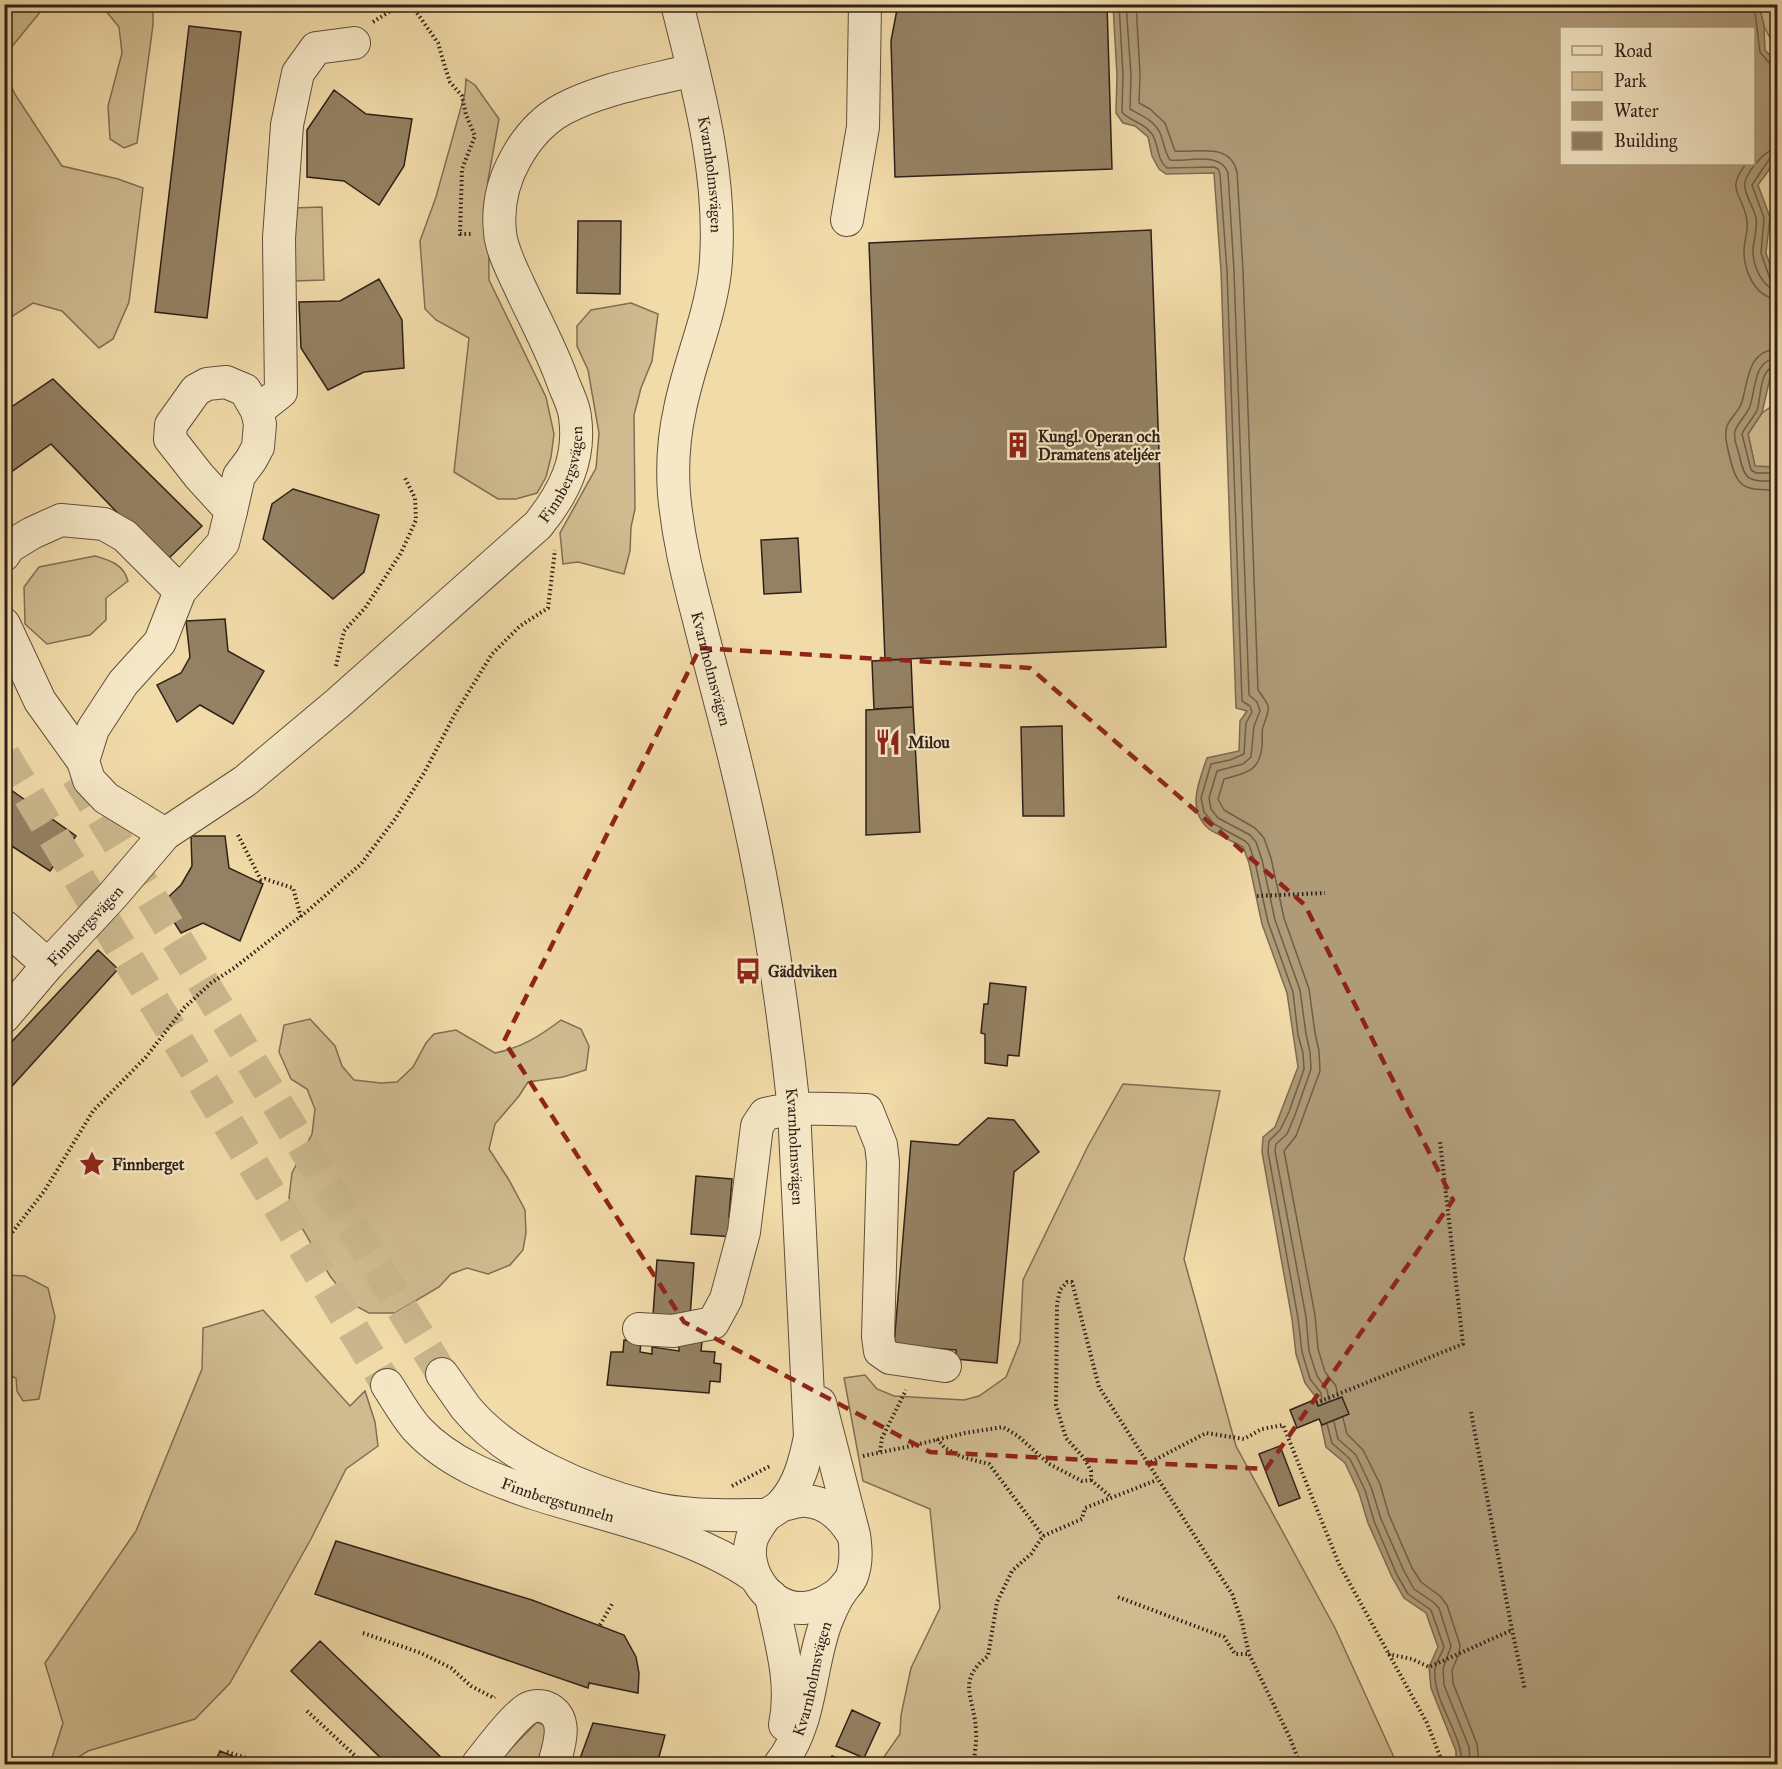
<svg xmlns="http://www.w3.org/2000/svg" width="1782" height="1769" viewBox="0 0 1782 1769" font-family="'IM FELL Great Primer',serif">
<style>
.green{fill:#d0bb90;stroke:#806e54;stroke-width:1.5}
.water{fill:#af9b78;stroke:#7c6a52;stroke-width:1.5;fill-rule:evenodd}
.lines{fill:none;stroke-linecap:round;stroke-linejoin:round}
.shore{stroke:#6f5e48;stroke-width:1.5}
.building{fill:#948163;stroke:#2f2018;stroke-width:1.5}
.minor-tunnel{stroke:#cab68c;stroke-width:32;stroke-dasharray:32 16;stroke-linecap:butt}
.minor-casing{stroke:#604f3c;stroke-width:34}
.path{stroke:#2f2018;stroke-width:4;stroke-dasharray:1.5 3;stroke-linecap:butt}
.minor{stroke:#f6e8c7;stroke-width:32}
.marked{fill:none;stroke:#8f2418;stroke-width:4.5;stroke-dasharray:12 8;stroke-linejoin:round}
.labels{text-anchor:middle;stroke-width:4.5;stroke-linejoin:round;paint-order:stroke}
.street-label{font-size:16px;fill:#2f2018;stroke:#f6e8c7}
.poi-label{font-size:16px;font-weight:bold;fill:#2f2018;stroke:#f6e8c7;text-anchor:start}
</style>
<rect width="100%" height="100%" fill="#f1dba9"/>
<filter id="stains"><feTurbulence type="fractalNoise" baseFrequency=".00333" numOctaves="4"/><feColorMatrix values="0 0 0 0 .2 0 0 0 0 .09 0 0 0 0 .02 0 0 0 .5 -.17"/></filter>
<radialGradient id="worn" r=".72"><stop offset=".6" stop-color="#630" stop-opacity="0"/><stop offset="1" stop-color="#630" stop-opacity=".3"/></radialGradient>
<path class="green" d="M5,4L46,5L5,55L4,5Z
M101,5H153V25L137,143L124,148L110,139L108,106L122,53L119,27Z
M1759,5H1777V52L1764,26Z
M4,72L16,96L62,166L118,179L143,188L129,302L113,339L99,348L62,311L33,303L5,321Z
M466,79L475,85L499,119L488,180L489,280L546,397L554,434L551,457L546,477L537,493L516,499H498L454,472L469,338L436,320L425,309L420,241L436,197L465,93Z
M322,207L324,280L293,281L291,208Z
M631,303L658,314L652,361L641,388L634,415L635,509L631,527L630,551L624,574L578,562L563,564L560,533L596,468L599,433L588,370L577,346V326L591,310Z
M1777,398V473L1776,467H1755L1748,434L1762,413L1775,404Z
M95,556C110,560 124,565 128,581L106,598V620L90,635L47,644L25,624L24,587L39,567Z
M310,1019L335,1046L342,1066L354,1080L381,1083L397,1082L413,1067L426,1043L434,1034L456,1030L495,1053C521,1048 540,1036 561,1020L581,1029L589,1046L586,1070L563,1077L528,1082L519,1096L495,1124L489,1149L509,1180L525,1210L526,1233L523,1250L510,1265L488,1274L467,1268L451,1274L439,1287L395,1313H369L352,1304L330,1276L298,1221L289,1198L292,1173L312,1134L315,1109L307,1089L291,1079L279,1052L284,1025Z
M1123,1084L1220,1091L1184,1259L1236,1446L1335,1628L1397,1764H879L900,1734L901,1715L911,1668L940,1608L930,1509L863,1481L844,1378L865,1375L877,1389L894,1396L964,1400L979,1396L1006,1377L1020,1342L1023,1280L1088,1146Z
M5,1275L25,1276L48,1288L55,1317L39,1399L23,1401L17,1391L16,1378L5,1374Z
M263,1310L350,1406L365,1391L375,1422L378,1446L346,1469L311,1539L230,1683L195,1719L88,1751L68,1764H50L63,1723L45,1663L136,1531L202,1369L203,1328Z
M537,1722L554,1729L546,1764H496Z"/>
<path class="water" d="M1113,5H1759L1764,26L1765,50L1778,64L1777,159L1758,185L1770,217L1766,253L1777,284V369L1770,378L1762,413L1748,434L1755,466L1776,467L1778,473L1777,1764H1456V1751L1431,1688L1429,1667L1438,1647L1426,1613L1404,1598L1392,1577L1368,1523L1359,1493L1345,1463L1326,1447L1315,1396L1305,1383L1296,1354L1292,1319L1262,1152L1263,1137L1275,1127L1298,1067L1287,993L1262,924L1249,863L1243,847C1234,842 1216,834 1209,829C1186,810 1199,781 1207,758L1239,751L1240,721L1247,711L1236,708L1221,271L1214,173L1166,174L1159,169L1152,156L1148,137L1135,126L1123,123L1116,113L1117,75ZM1562,28H1754V164H1562Z"/>
<g class="lines">
<path class="shore" d="M1119,4L1123,75L1122,112C1130,122 1143,121 1152,134C1159,144 1156,159 1167,168L1214,167L1218,169L1220,174L1227,271L1242,701L1250,706L1252,712L1246,723L1244,754L1230,760L1211,764L1201,798L1204,812L1214,824L1245,841L1249,845L1255,862L1268,922L1293,992L1298,1035L1303,1053L1304,1069L1289,1112L1280,1130L1269,1141L1268,1152L1298,1318L1302,1352L1310,1379L1321,1393L1322,1403
M1126,4L1131,75L1130,109C1140,115 1154,120 1160,133C1164,142 1164,151 1170,160C1188,162 1221,151 1228,173L1234,271L1249,695L1257,702L1260,711L1254,726L1251,757L1243,764L1217,771L1209,798L1211,809L1218,818L1250,835L1256,842L1262,860L1275,920L1300,990L1306,1034L1310,1052L1311,1069L1295,1115L1287,1134L1276,1144L1275,1151L1306,1317L1309,1351L1317,1376L1327,1390L1329,1400
M1136,4L1140,73L1139,103L1150,109L1165,123L1175,151C1198,153 1230,142 1237,172L1243,270L1258,690C1272,709 1270,706 1263,727C1261,732 1263,740 1262,746C1260,772 1245,773 1224,779L1218,799L1224,810L1255,828L1264,838L1271,858L1284,918L1309,989L1315,1033L1319,1051L1320,1071L1296,1136L1284,1151L1315,1315L1318,1349L1325,1372L1336,1386L1338,1397
M1754,4L1760,52L1771,65L1778,67
M1778,148C1765,149 1742,176 1745,188C1747,199 1754,208 1756,218C1758,228 1753,241 1753,251C1753,265 1762,289 1778,290
M1778,156L1770,158L1752,185L1764,218L1761,253L1770,279L1778,283
M1746,164C1724,192 1744,194 1747,221C1749,231 1743,243 1744,254C1745,273 1756,298 1778,299
M1778,349C1748,350 1748,380 1742,402C1739,411 1731,417 1727,426C1724,435 1727,445 1729,454C1737,489 1743,490 1778,490
M1778,358C1753,359 1756,389 1750,406C1747,415 1738,422 1735,431C1733,438 1737,447 1739,454C1745,483 1749,481 1778,481
M1778,365C1758,368 1762,396 1757,410C1753,419 1746,425 1742,434L1751,470L1756,473H1778
M1343,1418L1347,1434L1363,1450L1380,1484L1389,1515L1412,1568L1421,1582L1440,1596L1447,1605L1460,1645L1459,1654L1452,1670L1453,1683L1477,1744L1479,1764
M1334,1422L1338,1439L1356,1455L1371,1487L1381,1519L1404,1571L1414,1589L1433,1602L1439,1608L1451,1646L1443,1669L1444,1685L1469,1747L1470,1764
M1327,1424L1332,1443L1350,1459L1365,1490L1374,1521L1397,1575L1408,1594L1431,1610L1444,1647C1442,1654 1436,1661 1435,1669C1432,1701 1462,1732 1462,1764"/>
</g>
<path class="building" d="M898,4H1107L1112,169L895,177L891,41Z
M189,26L241,32L207,318L155,312Z
M334,90L366,114L412,119L404,166L379,205L344,181L307,177V130Z
M578,221H621L620,294L577,293Z
M1151,230L1166,647L885,660L869,243Z
M379,279L402,320L404,368L364,372L328,390L301,348L299,302L340,301Z
M53,379L202,526L165,562L51,444L4,477V412Z
M293,489L379,515L364,572L333,599L263,539L272,504Z
M798,538L801,592L764,594L761,540Z
M225,619L228,651L264,671L233,724L200,705L177,722L157,685L181,673L190,657L186,621Z
M911,659L913,707L874,709L872,661Z
M913,707L920,832L866,835V710Z
M1062,726L1064,816H1023L1021,727Z
M4,785L76,836L50,871L4,841Z
M191,836H225L229,868L263,884L240,941L203,923L181,933L162,903L181,885L192,866Z
M98,950L118,969L4,1095V1050Z
M990,983L1026,987L1019,1056L1008,1055L1007,1066L985,1063V1034L981,1033L984,1004H988Z
M988,1118L1014,1120L1039,1152L1014,1172L997,1363L956,1359V1350L894,1345L911,1141L958,1145Z
M696,1176L732,1179L729,1217L737,1218L735,1237L691,1234Z
M657,1260L694,1263L690,1317L653,1315Z
M624,1340L641,1342L640,1352L652,1354V1347L679,1351V1340L702,1341L701,1351L715,1352L714,1363L721,1364L720,1382L710,1381L709,1393L607,1385L611,1352H623Z
M1342,1397L1349,1414L1322,1425L1319,1419L1297,1428L1290,1410L1316,1399L1318,1406Z
M1280,1446L1300,1498L1279,1506L1259,1454Z
M336,1541L532,1600L624,1635L636,1657L639,1673L638,1693L589,1683L588,1688L315,1594Z
M320,1641L448,1764H387L291,1671Z
M852,1710L880,1723L864,1758L836,1746Z
M593,1723L665,1735L657,1764H578Z
M220,1751L252,1764H214Z
M832,1756L851,1763L850,1764H828Z"/>
<g class="lines">
<path class="minor-tunnel" d="M4,755L387,1385
M77,776L442,1374"/>
<g class="minor-casing">
<g id="minor">
<path id="s1" d="M677,4C699,91 724,182 715,272C709,320 689,363 680,409C674,436 672,467 674,494C678,537 687,574 698,616C710,665 724,714 736,764C764,877 782,994 794,1110L810,1437C805,1461 799,1486 782,1504C778,1509 772,1511 767,1515C762,1520 755,1531 752,1538C742,1570 769,1610 804,1608C819,1607 829,1600 841,1592"/>
<path d="M847,220L863,127L865,4"/>
<path d="M226,382L245,390L257,411L260,424L258,447L251,460L239,476L231,511L199,476L170,439L171,425L196,390L207,384Z"/>
<path d="M257,411L281,392L279,238L287,125L298,73L316,48L354,43"/>
<path d="M4,555L9,547L32,533L61,520L104,524L125,536L180,591"/>
<path d="M4,624L40,701L83,761"/>
<path d="M165,834L106,798L89,780L83,761L93,729L123,683L160,642L180,591L223,543L231,511"/>
<path d="M4,926L48,965"/>
<path id="s2" d="M4,1017L48,965L113,895L165,834L245,781L338,703L538,525C564,493 581,459 575,417C574,405 567,393 563,382C551,348 533,316 518,283C511,268 501,248 500,232C497,204 503,181 516,158C527,138 543,120 563,109C603,88 650,81 693,70"/>
<path d="M639,1329L673,1331L713,1323L726,1299L744,1232L757,1126L765,1114C798,1106 834,1109 867,1110L881,1145L883,1162L878,1337L880,1351L890,1358L945,1366"/>
<path d="M442,1374C450,1385 458,1397 466,1408C508,1459 586,1491 648,1507C686,1517 728,1515 767,1515"/>
<path id="s3" d="M387,1385C397,1400 406,1417 418,1430C449,1463 492,1479 533,1493C607,1517 689,1531 754,1576"/>
<path d="M782,1505C789,1504 799,1500 806,1501C827,1502 842,1517 852,1533"/>
<path d="M771,1596C780,1640 794,1681 785,1725"/>
<path d="M478,1764C489,1750 513,1718 527,1709C532,1706 539,1705 545,1707C570,1716 559,1746 554,1764"/>
<path id="s4" d="M780,1764C811,1726 809,1670 825,1625C829,1614 835,1601 841,1591C845,1586 850,1582 852,1576C857,1562 856,1549 854,1535L820,1403"/>
</g>
</g>
<path class="path" d="M402,4L415,10L438,43L445,67L450,82L462,96L466,115L475,136L462,169L460,234H472
M373,22L401,4
M336,666L344,631L365,608L401,553L416,520L415,498L404,476
M238,835L261,880L265,879L293,888L301,917
M1257,896L1325,893
M4,1243L45,1190L93,1111L146,1057L184,1008L211,983L234,968L310,909L361,864L395,819L424,773L455,714L492,654L520,626L548,608L555,550
M1316,1403L1463,1344L1440,1141
M1471,1412L1512,1630L1525,1690
M937,1439L945,1448L962,1457L989,1464L1043,1536
M880,1452L882,1438L906,1390
M863,1456L911,1446L965,1433L1003,1427L1018,1436L1049,1464L1082,1481L1091,1480V1471L1084,1458L1066,1438L1056,1405L1057,1304L1060,1290L1067,1282H1072L1099,1387L1232,1594L1242,1622L1249,1654L1290,1738L1300,1764
M1147,1464L1206,1433L1244,1439L1262,1429L1283,1425L1339,1564L1427,1723L1443,1764
M1091,1480L1111,1497
M732,1486L770,1466
M1118,1597L1224,1637L1235,1654H1249
M600,1625L612,1604
M363,1633L421,1653L451,1668L471,1686L494,1698L495,1697
M1388,1654L1412,1659L1429,1667L1512,1630
M307,1711L364,1764
M227,1752L266,1764
M974,1764C974,1754 977,1743 976,1732C975,1697 955,1682 988,1656L997,1602L1012,1571L1031,1554L1043,1536L1082,1519L1085,1508L1157,1480"/>
<use href="#minor" class="minor"/>
</g>
<path class="marked" d="M700,648L1030,668L1305,905L1453,1200L1266,1469L930,1452L684,1322L504,1041Z"/>
<defs>
<g id="building-bare" transform="scale(2.07)"><path d="M-4-6H4V6H1V3H-1V6H-4ZM-2.5-4.3h1.7v1.8h-1.7ZM.8-4.3h1.7v1.8H.8ZM-2.5-1h1.7V.8h-1.7ZM.8-1h1.7V.8H.8Z" fill="#8f2418" stroke="#f6e8c7" stroke-width="2.5" paint-order="stroke"/></g>
<g id="restaurant-bare" transform="scale(2.07)"><path d="M-5-6h1v4h1v-4h1v4h1v-4h1v5L-1.5 .5V6h-2V.5L-5-1ZM5-6V6H3V1.5H1.5Q1.5-4 5-6Z" fill="#8f2418" stroke="#f6e8c7" stroke-width="2.5" paint-order="stroke"/></g>
<g id="bus-bare" transform="scale(2.07)"><path d="M-5-6H5V4H4V6H2V4H-2V6H-4V4H-5ZM-3.5-4V0h7V-4ZM-3.5 1.2v1.5H-2V1.2ZM2 1.2v1.5H3.5V1.2Z" fill="#8f2418" stroke="#f6e8c7" stroke-width="2.5" paint-order="stroke"/></g>
<g id="sight-bare" transform="scale(2.07)"><path d="M0-6L1.8-2.2L6-1.7L2.9 1.2L3.7 5.4L0 3.3L-3.7 5.4L-2.9 1.2L-6-1.7L-1.8-2.2Z" fill="#8f2418" stroke="#f6e8c7" stroke-width="2.5" paint-order="stroke"/></g>
</defs>
<g fill-rule="evenodd">
<use href="#building-bare" x="1018" y="445"/>
<use href="#restaurant-bare" x="888" y="742"/>
<use href="#bus-bare" x="748" y="971"/>
<use href="#sight-bare" x="92" y="1164"/>
</g>
<g class="labels">
<g class="street-label">
<text dy="6" stroke="none"><textPath href="#s1" startOffset="174">Kvarnholmsvägen</textPath></text>
<text dy="6" stroke="none"><textPath href="#s2" startOffset="786">Finnbergsvägen</textPath></text>
<text dy="6" stroke="none"><textPath href="#s1" startOffset="678">Kvarnholmsvägen</textPath></text>
<text dy="6" stroke="none"><textPath href="#s2" startOffset="122">Finnbergsvägen</textPath></text>
<text dy="6" stroke="none"><textPath href="#s1" startOffset="1164">Kvarnholmsvägen</textPath></text>
<text dy="6" stroke="none"><textPath href="#s3" startOffset="213">Finnbergstunneln</textPath></text>
<text dy="6" stroke="none"><textPath href="#s4" startOffset="92">Kvarnholmsvägen</textPath></text>
</g>
<g class="poi-label">
<text x="1038" y="442">Kungl. Operan och<tspan x="1038" dy="18">Dramatens ateljéer</tspan></text>
<text x="908" y="748">Milou</text>
<text x="768" y="977">Gäddviken</text>
<text x="112" y="1170">Finnberget</text>
</g>
</g>
<rect width="1782" height="1769" fill="none" stroke="#f1dba9" stroke-width="24"/>
<rect x="6" y="6" width="1770" height="1757" fill="none" stroke="#2f2018" stroke-width="3"/>
<rect x="12" y="12" width="1758" height="1745" fill="none" stroke="#2f2018" stroke-width="1.5"/>
<rect x="1560" y="27" width="195" height="138" fill="#f6e8c7" stroke="#a69881" stroke-width="1.5"/>
<rect x="1572" y="46" width="30" height="9" fill="#f6e8c7" stroke="#a69881" stroke-width="1.5"/>
<text x="1614" y="57" font-size="18" fill="#2f2018">Road</text>
<rect x="1572" y="72" width="30" height="18" fill="#d0bb90" stroke="#a69881" stroke-width="1.5"/>
<text x="1614" y="87" font-size="18" fill="#2f2018">Park</text>
<rect x="1572" y="102" width="30" height="18" fill="#af9b78" stroke="#a69881" stroke-width="1.5"/>
<text x="1614" y="117" font-size="18" fill="#2f2018">Water</text>
<rect x="1572" y="132" width="30" height="18" fill="#948163" stroke="#a69881" stroke-width="1.5"/>
<text x="1614" y="147" font-size="18" fill="#2f2018">Building</text>
<rect width="100%" height="100%" filter="url(#stains)"/>
<rect width="100%" height="100%" fill="url(#worn)"/>
</svg>
